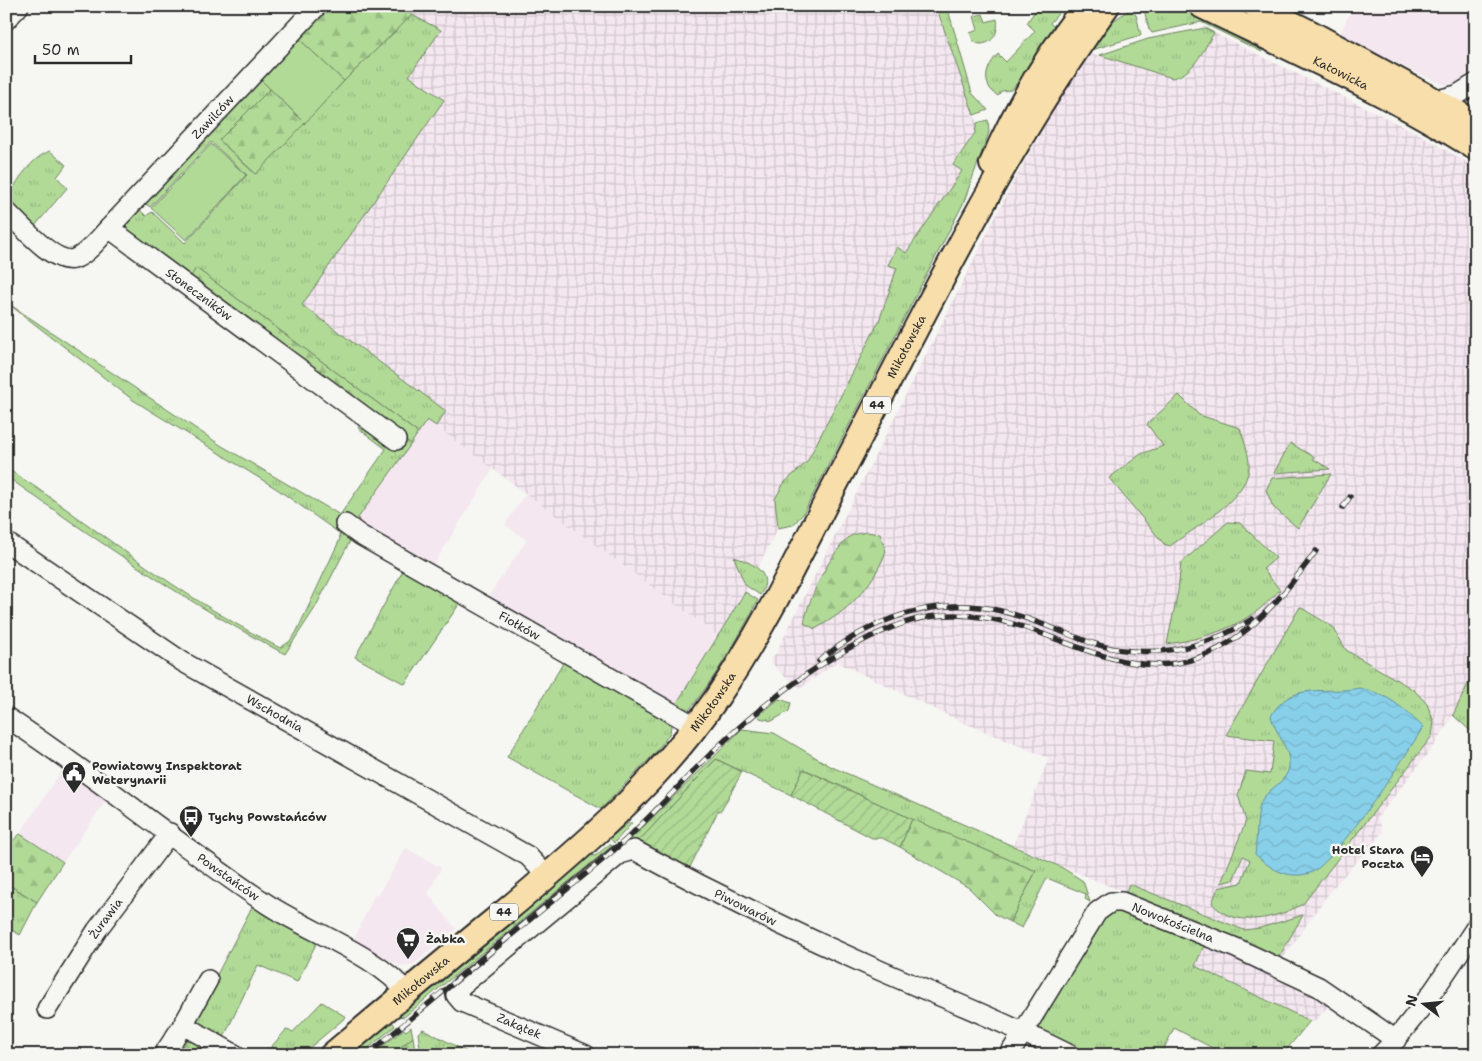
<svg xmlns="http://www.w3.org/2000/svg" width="1482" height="1061" viewBox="0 0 1482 1061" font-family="'Shantell Sans',sans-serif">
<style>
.built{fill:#f4e7f0}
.industrial{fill:url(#industrial-grid)}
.grass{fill:url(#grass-tufts);stroke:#6e8261}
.forest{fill:url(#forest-firs);stroke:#6e8261}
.park{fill:#b1da97;stroke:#6e8261}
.garden{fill:url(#garden-furrows);stroke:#6e8261}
.water{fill:url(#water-waves);stroke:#638e9e}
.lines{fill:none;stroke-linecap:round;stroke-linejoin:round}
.minor-casing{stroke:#2b2b2b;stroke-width:22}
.major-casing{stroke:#2b2b2b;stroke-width:28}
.minor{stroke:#f6f6f2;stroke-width:19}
.major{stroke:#f8deab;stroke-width:24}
.rail-casing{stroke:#2b2b2b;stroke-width:5.5}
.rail{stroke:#f6f6f2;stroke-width:4;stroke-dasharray:11;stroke-linecap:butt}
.labels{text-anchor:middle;stroke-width:5;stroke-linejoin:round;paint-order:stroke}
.shield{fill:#f6f6f2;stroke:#686867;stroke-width:1}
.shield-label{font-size:11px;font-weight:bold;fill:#2b2b2b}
.street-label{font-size:12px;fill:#2b2b2b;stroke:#f6f6f2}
.poi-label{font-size:12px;font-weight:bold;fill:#2b2b2b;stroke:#f6f6f2;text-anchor:start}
</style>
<defs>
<pattern id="industrial-grid" width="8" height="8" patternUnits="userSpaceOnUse" patternTransform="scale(1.25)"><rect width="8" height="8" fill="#f4e7f0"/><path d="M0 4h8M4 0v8" fill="none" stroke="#d1c6ce"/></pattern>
<pattern id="grass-tufts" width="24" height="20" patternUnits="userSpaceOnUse" patternTransform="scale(1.25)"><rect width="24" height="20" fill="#b1da97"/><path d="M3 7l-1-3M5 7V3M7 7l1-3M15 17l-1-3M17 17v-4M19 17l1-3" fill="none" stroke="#98bb82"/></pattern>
<pattern id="forest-firs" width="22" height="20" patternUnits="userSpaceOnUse" patternTransform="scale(1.25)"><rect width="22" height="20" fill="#b1da97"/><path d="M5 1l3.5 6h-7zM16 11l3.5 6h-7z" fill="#98bb82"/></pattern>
<pattern id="garden-furrows" width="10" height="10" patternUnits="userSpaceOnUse" patternTransform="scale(1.25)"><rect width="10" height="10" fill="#b1da97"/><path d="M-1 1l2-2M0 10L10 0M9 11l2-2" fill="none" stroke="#98bb82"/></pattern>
<pattern id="water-waves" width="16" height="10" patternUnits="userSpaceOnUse" patternTransform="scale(1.25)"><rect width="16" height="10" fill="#88d0ea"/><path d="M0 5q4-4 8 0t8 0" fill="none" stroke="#76b3c9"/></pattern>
</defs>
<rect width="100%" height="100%" fill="#f6f6f2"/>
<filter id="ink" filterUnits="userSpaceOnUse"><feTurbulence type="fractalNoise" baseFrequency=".02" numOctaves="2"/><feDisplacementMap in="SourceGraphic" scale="10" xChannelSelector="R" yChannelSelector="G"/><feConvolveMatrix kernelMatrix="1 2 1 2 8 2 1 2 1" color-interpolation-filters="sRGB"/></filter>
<g filter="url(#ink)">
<path class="built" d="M1353,6H1476V67L1452,88L1411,70L1340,34Z
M427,420L493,469L432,567L362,528L358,518Z
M526,493L718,636L675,706L486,600L527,540L505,525Z
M66,764L109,797L63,862L20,834Z
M406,848L441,868L428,894L456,929L414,964L401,966L353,942L375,894L378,895Z"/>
<path class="industrial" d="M400,6H936L981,135L745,592L718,636L427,420L418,433L179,255L344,81L412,15Z
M1214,33L1421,135L1476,168V736L1453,716L1433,747L1378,817L1383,832L1331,890L1283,958L1013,846L1049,758L962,722L837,662L800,688L779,671L772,663V657L778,652L779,647L1010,188L1082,60L1091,55H1100L1171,78L1182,77L1188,72Z
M1206,941L1331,1003L1313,1023L1194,966Z"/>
<path class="grass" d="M936,6H947L972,93L988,110L974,115Z
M1038,6H1065L1050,23L1055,28L1018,82L1011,90L1001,91L998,96C980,84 986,67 998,54L1006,62L1035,31L1027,23Z
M1143,6C1190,6 1215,24 1256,43L1262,52L1201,22L1152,33L1149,29Z
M1130,9L1136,15L1141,35L1085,52L1105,27Z
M983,14L986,22L997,19C999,31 994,44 980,44L974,42L970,33L978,30L974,16Z
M412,15L441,30L409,76L444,100L302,305L446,411L436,426L427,420L418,433L197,269L189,280L127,233L125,217L137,207L146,216L152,212L185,243L247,175L211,142L150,207L142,201L259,78L270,89L219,140L255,174L347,78Z
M1205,28L1214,33C1203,50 1193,75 1172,78L1100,55L1148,39Z
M988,120L989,132L963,204L803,514L793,525L778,528L775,499L784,483L807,462L879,321L897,268L888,265L897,247L906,253L962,171L953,165L975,133L977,123Z
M50,151L66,165L57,177L67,188L34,227L8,198C16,182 32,157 50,151Z
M6,302L222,446L340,515L386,449L358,428L362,422L403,438L411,444L358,518L362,528L340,516V523L346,530L350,541L315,608L285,654C187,603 96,540 6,476V468C42,490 75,516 109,540C164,580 220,617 280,648L289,642L296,633L340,539L339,533L277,489L133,400Z
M1179,395L1199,415L1240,428C1243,438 1248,451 1249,462C1253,496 1194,528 1170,546L1164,544L1109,478L1141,454L1163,446L1147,424Z
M1290,443L1314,457L1313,459L1330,469L1274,473Z
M1331,474L1298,528L1273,507L1266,490L1272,478Z
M1228,522L1240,523L1276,558L1263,569L1280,590C1271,598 1262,609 1251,615C1226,632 1196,640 1167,644L1178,591L1181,563Z
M734,557C751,562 775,573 760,595L745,585Z
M404,569L462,600L405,684L355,657Z
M745,592L758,600C738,640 714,679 686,714L675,706Z
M1300,607L1333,627L1346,650L1414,690L1427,704L1434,722L1432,736L1303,904C1278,918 1233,930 1212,903L1218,888L1241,883L1250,860L1243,856L1233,880L1221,883L1246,821L1238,795L1246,771L1270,774L1274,741L1226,735Z
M565,660L672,718L670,733L655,753L601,809L507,757Z
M1476,676V736L1453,715L1471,678Z
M779,699L791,703L789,711L772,721L760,718L758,716Z
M742,729L774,733L832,767L1061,867L1083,881L1090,902L1085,899L1086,894L1047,878L1022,928L1010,922L1036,871L918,822L804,769L791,795L716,759L634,846L626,844Z
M628,823H632L614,843L610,838Z
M610,844L612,846L404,1017L397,1016L590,855L595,856Z
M6,883L37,902L20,935L6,926Z
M1129,884L1244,930L1260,928L1303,915L1279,957L1125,894Z
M253,905L317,942L297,982L258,965L223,1039L192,1023Z
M1116,909L1206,941L1195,966L1310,1021L1282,1055H1226L1174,1028L1161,1055H1083L1038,1031L1036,1024L1100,918Z
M322,1002L346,1017L301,1055H264L286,1030L293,1032Z
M391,1020L395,1026L360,1055H349Z
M411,1027L413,1037L391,1055H372L404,1029L406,1031Z
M423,1029L473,1055H421L418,1033Z"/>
<path class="forest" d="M329,6H400L412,15L344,81L298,38Z
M270,89L305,123L256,174L219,140Z
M196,268L418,433L411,444L189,280Z
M867,532L880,534L886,551C873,587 848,611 815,629L804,623C809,597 829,556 848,538C852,534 861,533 867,532Z
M912,819L1036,871L1010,922L996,915L969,888L900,847Z
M20,834L63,862L37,902L6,883V847Z
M187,1032L225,1055H167Z
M413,1037L415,1050L410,1055H391Z"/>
<path class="park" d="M298,38L344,81L305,123L259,78Z
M211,144L246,175L186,240L151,208Z"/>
<path class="garden" d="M716,759L742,772L721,811H718L688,871L634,846Z
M803,769L912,819L900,847L882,838H872L791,795Z"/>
<path class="water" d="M1359,688C1387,693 1403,708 1423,727C1408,753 1334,865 1310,873C1288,880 1270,869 1255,854C1257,842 1256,809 1262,800C1269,788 1287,782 1289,767C1291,749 1275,733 1271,716C1291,680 1326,695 1359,688Z"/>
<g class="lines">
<g class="minor-casing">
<g id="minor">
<path d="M6,20L19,6"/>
<path d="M1438,100L1457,95L1476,83"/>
<path id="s1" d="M6,211C20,224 54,265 74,259C87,255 100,237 109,228L396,440"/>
<path id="s2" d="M109,228L317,6"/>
<path id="s3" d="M345,524L360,535L695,726"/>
<path id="s4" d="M6,542L183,662L528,856L547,876"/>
<path id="s5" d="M6,717C96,776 178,845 267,904C308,931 379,956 407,993"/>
<path id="s6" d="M47,1009L97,930L170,833"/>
<path d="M183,1025L208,980"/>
<path d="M163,1055L183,1025L236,1055"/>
<path id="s7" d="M586,1055L462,1002L456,995L461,986L620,854L634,850C712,892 791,931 872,967C938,996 1006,1022 1070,1055"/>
<path id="s8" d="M1009,1055L1097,912L1111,902H1122L1236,948L1319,987L1396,1040"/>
<path d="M1381,1055C1418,1017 1447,971 1476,927"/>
</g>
</g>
<g class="major-casing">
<g id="major">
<path id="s9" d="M1202,6C1295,51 1389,93 1476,148"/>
<path d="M1256,6L1309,32L1476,123"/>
<path d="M992,164C1015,109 1049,54 1085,6"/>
<path id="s10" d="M332,1055C388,1008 444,961 501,915C579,850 657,784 716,699C762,632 798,557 835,485C920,323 999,155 1107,6"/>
</g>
</g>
<use href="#minor" class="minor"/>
<use href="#major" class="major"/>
<g class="rail-casing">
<path id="rail" d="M1343,507L1350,497
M819,661C864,624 921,600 980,607C1018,612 1053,629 1089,642C1145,661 1202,651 1252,619
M367,1055C422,1009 477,963 533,917C562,893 593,869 622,843C656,812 687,776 721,744C771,697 838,646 904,623C947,608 994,616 1035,631C1065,642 1096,656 1129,662C1216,679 1270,614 1316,551"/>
</g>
<use href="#rail" class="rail"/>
</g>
</g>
<defs>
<g id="civic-pin" transform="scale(1.25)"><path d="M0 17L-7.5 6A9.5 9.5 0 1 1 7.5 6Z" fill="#2b2b2b" stroke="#f6f6f2"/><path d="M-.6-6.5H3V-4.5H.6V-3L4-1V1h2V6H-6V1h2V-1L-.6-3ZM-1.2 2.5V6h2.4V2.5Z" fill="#fff"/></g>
<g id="bus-pin" transform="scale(1.25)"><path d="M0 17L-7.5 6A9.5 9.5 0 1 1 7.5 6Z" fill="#2b2b2b" stroke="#f6f6f2"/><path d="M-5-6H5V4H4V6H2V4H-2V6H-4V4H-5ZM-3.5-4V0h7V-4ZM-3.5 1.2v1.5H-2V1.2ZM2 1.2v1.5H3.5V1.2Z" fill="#fff"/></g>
<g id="hotel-pin" transform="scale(1.25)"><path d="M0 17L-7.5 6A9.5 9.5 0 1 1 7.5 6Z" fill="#2b2b2b" stroke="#f6f6f2"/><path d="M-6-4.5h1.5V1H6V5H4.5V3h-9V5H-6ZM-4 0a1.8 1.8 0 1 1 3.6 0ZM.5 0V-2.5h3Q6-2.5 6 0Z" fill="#fff"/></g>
<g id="supermarket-pin" transform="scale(1.25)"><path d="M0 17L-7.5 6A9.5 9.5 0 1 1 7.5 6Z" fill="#2b2b2b" stroke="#f6f6f2"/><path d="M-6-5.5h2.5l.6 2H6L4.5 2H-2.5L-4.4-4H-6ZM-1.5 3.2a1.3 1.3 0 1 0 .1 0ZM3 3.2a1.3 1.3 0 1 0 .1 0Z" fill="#fff"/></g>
</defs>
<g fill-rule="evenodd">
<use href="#civic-pin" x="74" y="773"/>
<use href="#bus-pin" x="191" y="817"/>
<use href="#hotel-pin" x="1422" y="857"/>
<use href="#supermarket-pin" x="408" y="939"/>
</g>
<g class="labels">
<g class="shield">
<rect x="863" y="396.5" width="28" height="17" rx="4"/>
<rect x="490" y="903.5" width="28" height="17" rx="4"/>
</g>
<g class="shield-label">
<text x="877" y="409">44</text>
<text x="504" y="916">44</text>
</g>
<g class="street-label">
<text dy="4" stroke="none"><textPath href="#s9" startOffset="154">Katowicka</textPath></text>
<text dy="4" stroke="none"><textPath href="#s2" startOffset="152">Zawilców</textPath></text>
<text dy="4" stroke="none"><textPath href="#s1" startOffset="245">Słoneczników</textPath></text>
<text dy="4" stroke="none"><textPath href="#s10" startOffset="926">Mikołowska</textPath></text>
<text dy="4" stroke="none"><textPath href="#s3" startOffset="202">Fiołków</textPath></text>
<text dy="4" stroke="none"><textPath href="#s10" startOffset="521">Mikołowska</textPath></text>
<text dy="4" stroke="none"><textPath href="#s4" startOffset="319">Wschodnia</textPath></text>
<text dy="4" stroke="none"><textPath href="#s5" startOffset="274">Powstańców</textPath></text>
<text dy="4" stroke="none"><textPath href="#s7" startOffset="501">Piwowarów</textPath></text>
<text dy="4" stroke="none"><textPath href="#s6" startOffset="108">Żurawia</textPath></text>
<text dy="4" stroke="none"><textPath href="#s8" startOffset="251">Nowokościelna</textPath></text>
<text dy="4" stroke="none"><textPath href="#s10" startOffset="116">Mikołowska</textPath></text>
<text transform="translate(519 1026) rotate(23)" y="4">Zakątek</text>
</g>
<g class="poi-label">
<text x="92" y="770">Powiatowy Inspektorat<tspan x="92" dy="14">Weterynarii</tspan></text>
<text x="208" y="821">Tychy Powstańców</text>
<text x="1404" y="854" text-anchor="end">Hotel Stara<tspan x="1404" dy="14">Poczta</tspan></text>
<text x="426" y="943">Żabka</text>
</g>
</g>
<rect width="1482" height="1061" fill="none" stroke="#f6f6f2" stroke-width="25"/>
<rect x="12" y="12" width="1457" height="1036" fill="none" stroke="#2b2b2b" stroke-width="2" filter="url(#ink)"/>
<g transform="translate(1424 1004) rotate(286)" stroke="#f6f6f2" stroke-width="4" paint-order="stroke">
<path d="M0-4L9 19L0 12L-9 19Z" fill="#2b2b2b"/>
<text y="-8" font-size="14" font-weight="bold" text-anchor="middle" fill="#2b2b2b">N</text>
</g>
<path d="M35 55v8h96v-8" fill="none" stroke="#2b2b2b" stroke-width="2.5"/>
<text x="42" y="55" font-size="15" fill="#2b2b2b" stroke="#f6f6f2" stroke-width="4" paint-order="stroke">50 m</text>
</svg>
